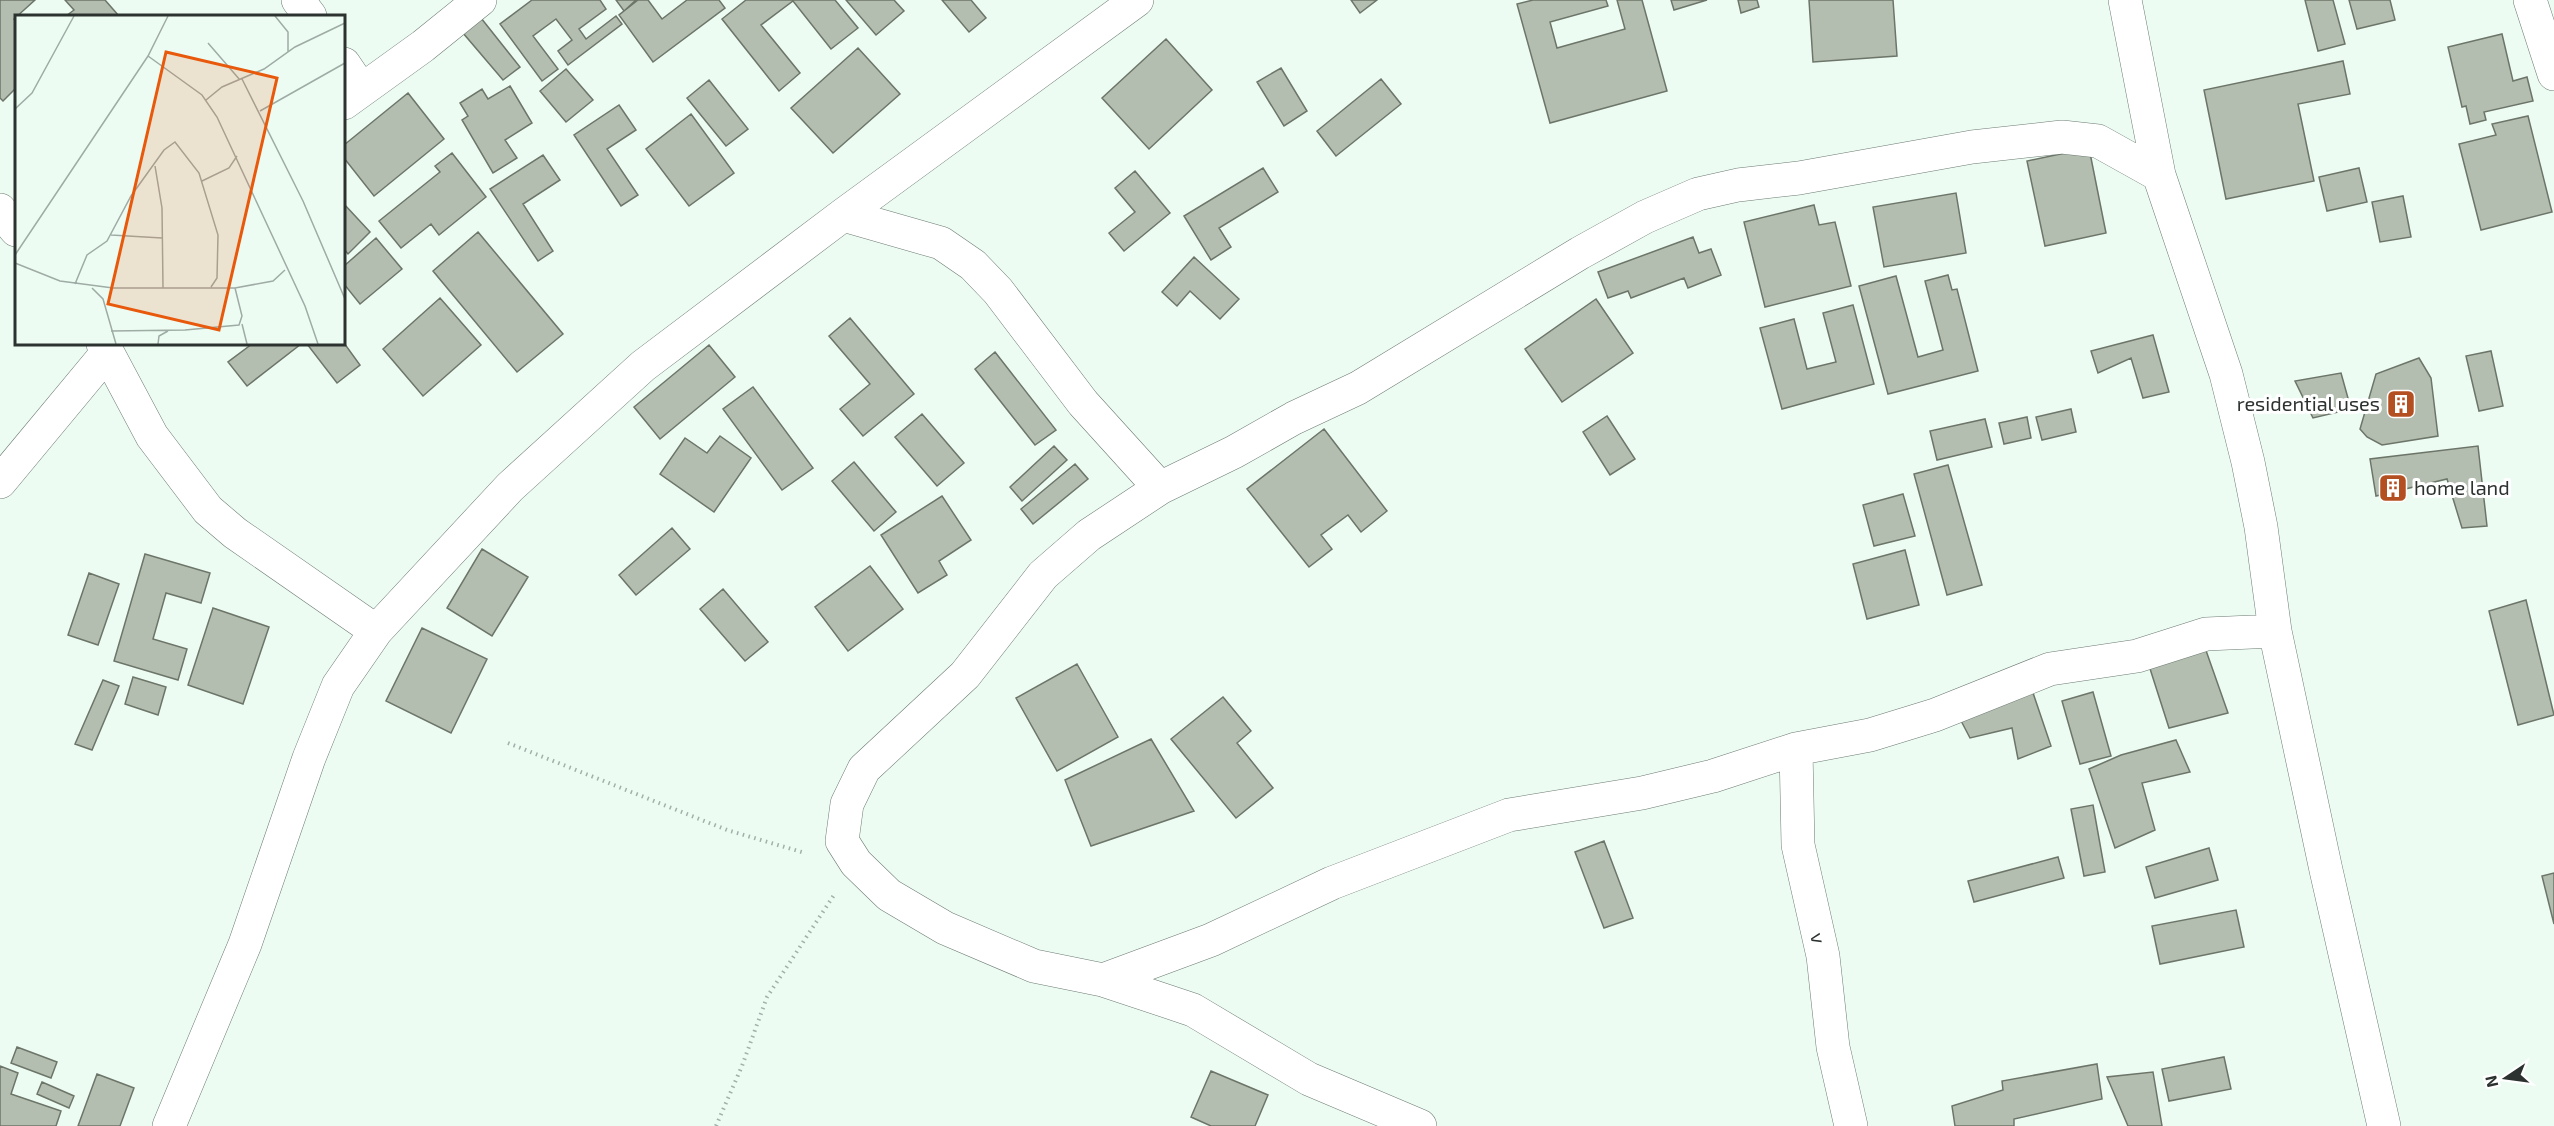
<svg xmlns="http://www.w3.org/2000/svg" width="2554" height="1126" viewBox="0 0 2554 1126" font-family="'Exo 2',sans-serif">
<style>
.building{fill:#b4beb0;stroke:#6d7569;stroke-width:1.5}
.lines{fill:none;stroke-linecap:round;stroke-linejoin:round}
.minor-casing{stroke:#6d7b73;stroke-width:34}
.path{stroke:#a3afa9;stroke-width:4;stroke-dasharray:1.5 4.5;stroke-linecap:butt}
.minor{stroke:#fff;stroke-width:33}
.labels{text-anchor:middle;stroke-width:6;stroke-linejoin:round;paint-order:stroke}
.poi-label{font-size:20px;fill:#2c322f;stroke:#fff;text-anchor:end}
.street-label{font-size:20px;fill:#2c322f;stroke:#fff}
.inset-road{fill:none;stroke:#9faba5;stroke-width:1.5}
.view{fill:#e8590c;fill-opacity:0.15;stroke:#e8590c;stroke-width:3}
.inset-edge{fill:none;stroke:#2c322f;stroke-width:3}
</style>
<rect width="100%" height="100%" fill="#ecfcf3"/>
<path class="building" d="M0,0H35L14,19L16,22V88L3,101L0,98Z
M65,0H105L119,16H66L74,10Z
M532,0H600L606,9L579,29L586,39L616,16L622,24L568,65L558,51L572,40L556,19L533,36L558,69L542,81L500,24Z
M616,0H636L624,11Z
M638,0H648L662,19L687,0H719L725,8L653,62L619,15Z
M746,0H835L858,28L831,49L793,1L761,25L800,73L779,91L722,19Z
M846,0H894L904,11L876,35Z
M942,0H971L986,18L969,32Z
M1351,0H1377L1360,13Z
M1533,0H1606L1608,6L1550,22L1557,48L1625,29L1617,0H1642L1667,91L1550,123L1517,4Z
M1671,0H1707L1674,10Z
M1738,0H1757L1759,7L1741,13Z
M1809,0H1893L1897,56L1813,62Z
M2305,0H2333L2345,44L2318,51Z
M2349,0H2390L2395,20L2357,29Z
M481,18L520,67L503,80L463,33Z
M2502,34L2513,81L2527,77L2533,101L2484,112L2486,120L2470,124L2466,106L2462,107L2448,47Z
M1166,39L1212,90L1149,149L1102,98Z
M858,48L900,94L833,153L791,108Z
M2343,61L2350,94L2298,104L2314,181L2226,199L2204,90Z
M1281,68L1307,111L1284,126L1257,82Z
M566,69L593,100L566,122L540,91Z
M1381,79L1401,104L1336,156L1317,131Z
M709,80L748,129L726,146L687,98Z
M510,86L532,123L505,140L517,158L493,173L462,120L468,116L460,103L482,89L488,99Z
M408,93L444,139L374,196L344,158V145Z
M619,105L636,130L607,149L638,195L621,206L574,135Z
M691,114L734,173L689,206L646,149Z
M2528,116L2552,212L2481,230L2459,144L2496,135L2492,124Z
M2089,148L2106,233L2045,246L2027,161Z
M452,153L486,197L439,235L431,224L401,248L379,221L440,172L435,166Z
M543,155L560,180L523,204L553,251L538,261L490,189Z
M1263,168L1278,192L1219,228L1231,247L1211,260L1184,216Z
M2359,168L2367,202L2327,211L2319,177Z
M1135,171L1170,213L1124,251L1109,233L1135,212L1115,188Z
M1956,193L1966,253L1884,267L1873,207Z
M2403,196L2411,237L2380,242L2372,202Z
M344,204L370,232L348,254L344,249Z
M1814,205L1819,225L1835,222L1851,286L1765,307L1744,222Z
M478,232L563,334L517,372L433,271Z
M1693,237L1699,253L1711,249L1721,275L1688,288L1684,278L1631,298L1628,291L1608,298L1598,272Z
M376,238L402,269L360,304L344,284V266Z
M1194,257L1239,299L1220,319L1190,291L1177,306L1162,292Z
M1948,275L1952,290L1957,289L1978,371L1888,394L1859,286L1896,276L1918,357L1943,350L1925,281Z
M440,298L481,345L423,396L383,349Z
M1596,299L1633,353L1562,402L1525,349Z
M1853,305L1874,384L1782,409L1760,328L1794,319L1807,369L1836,362L1823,313Z
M850,318L914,394L863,436L840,409L870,384L829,336Z
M2153,335L2169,392L2143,398L2131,358L2098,373L2091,351Z
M344,343L360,365L337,383L307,344Z
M252,344H301L247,386L228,362Z
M709,345L735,377L660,439L634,407Z
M2491,351L2503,406L2479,411L2466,356Z
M995,352L1056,430L1035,445L975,369Z
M2419,358L2431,378L2438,436L2382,445L2367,437L2360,429L2376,374Z
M2341,373L2351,409L2313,418L2295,381Z
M753,387L813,468L782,490L723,409Z
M2071,409L2076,432L2042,440L2036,417Z
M922,414L964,463L937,486L895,437Z
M1607,416L1635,459L1610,475L1583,432Z
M2027,417L2031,438L2004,444L1999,423Z
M1985,419L1992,447L1937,460L1930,431Z
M1324,429L1387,511L1361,532L1348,515L1321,535L1332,549L1309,567L1247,489Z
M720,436L751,458L714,512L660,474L685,438L707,453Z
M1054,446L1067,460L1022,501L1010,487Z
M2478,446L2487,526L2462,528L2447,479L2376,496L2370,459Z
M854,462L896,512L874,531L832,481Z
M1075,464L1088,479L1033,524L1021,509Z
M1948,465L1982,585L1947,595L1914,474Z
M1903,494L1915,536L1874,546L1863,505Z
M942,496L971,540L939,561L947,575L918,593L881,535Z
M672,528L690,549L636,595L619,575Z
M482,549L528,577L492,636L447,608Z
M1905,550L1919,605L1867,619L1853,564Z
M145,554L210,573L201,603L166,593L153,639L187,649L178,680L114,661Z
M870,566L903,609L848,651L815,607Z
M89,573L119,584L98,645L68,635Z
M723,589L768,642L745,661L700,609Z
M2526,600L2554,715L2518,725L2489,611Z
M213,608L269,627L243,704L188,685Z
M422,628L487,659L451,733L386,701Z
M2203,642L2228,713L2169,728L2145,653Z
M1077,664L1118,737L1057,771L1016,698Z
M133,677L166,687L158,715L125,704Z
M103,680L119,686L92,750L75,744Z
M2031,687L2051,746L2018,759L2012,728L1970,738L1958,715Z
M2093,692L2111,756L2080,764L2062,701Z
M1223,697L1251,731L1237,743L1273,788L1236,818L1171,739Z
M1151,739L1194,811L1091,846L1065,780Z
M2176,740L2190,772L2142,783L2155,830L2115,848L2089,769L2121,755Z
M2093,805L2105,872L2084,876L2071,809Z
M1604,841L1633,918L1604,928L1575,852Z
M2209,848L2218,880L2155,898L2146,867Z
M2058,857L2064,878L1974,902L1968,881Z
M2554,873V924L2542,876Z
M2236,910L2244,947L2160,964L2152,926Z
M17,1047L57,1062L51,1078L11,1063Z
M2224,1057L2231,1089L2169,1101L2162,1069Z
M2097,1064L2102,1099L2014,1119V1126H1955L1952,1106L2003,1090L2002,1081Z
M0,1066L18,1073L11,1094L61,1111L56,1126H0Z
M1211,1071L1268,1095L1255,1126H1211L1191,1117Z
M2153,1072L2162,1126H2128L2107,1077Z
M97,1074L134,1088L120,1126H78Z
M42,1082L74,1096L69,1108L37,1094Z"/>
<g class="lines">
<g class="minor-casing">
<path id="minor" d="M298,0L310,16
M2125,0L2159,175L2226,374L2248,462L2261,527L2275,631L2326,870L2384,1126
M2530,0L2554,74
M344,64L361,89
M344,103L423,46L480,0
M0,210L16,230
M843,215L941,243L973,265L998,291L1083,403L1160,488
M103,344L152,436L208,510L235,533L376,631
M0,482L107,353
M1796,749L1798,845L1823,956L1833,1047L1851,1126
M1103,980L1211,940L1332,883L1509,815L1642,793L1713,776L1796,749L1870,735L1935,715L2050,669L2137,656L2206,634L2275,631
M169,1126L245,944L309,758L338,686L376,631L510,487L643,366L843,215L1137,0
M1420,1126L1309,1079L1193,1010L1103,980L1034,966L945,928L889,895L856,863L842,841L847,804L864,769L965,675L1043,575L1089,535L1160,488L1234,452L1294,418L1358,388L1580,253L1645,217L1698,194L1738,185L1799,178L1972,147L2062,137L2098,141L2159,175"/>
</g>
<path class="path" d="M508,743L727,830L805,853
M716,1126L742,1066L767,997L834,895"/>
<use href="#minor" class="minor"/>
</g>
<defs>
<g id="building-square" transform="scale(1.5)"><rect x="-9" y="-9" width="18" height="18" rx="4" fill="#b44f21" stroke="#fff"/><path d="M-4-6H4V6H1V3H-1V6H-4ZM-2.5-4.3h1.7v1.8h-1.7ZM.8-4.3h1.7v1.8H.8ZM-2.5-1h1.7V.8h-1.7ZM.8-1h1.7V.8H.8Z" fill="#fff"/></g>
</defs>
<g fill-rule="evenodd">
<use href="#building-square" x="2401" y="404"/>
<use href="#building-square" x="2393" y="488"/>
</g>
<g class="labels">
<g class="poi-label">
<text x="2380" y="411">residential uses</text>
<text x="2414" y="495" text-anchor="start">home land</text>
</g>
<g class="street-label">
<text transform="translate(1818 938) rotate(77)" y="7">v</text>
</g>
</g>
<g transform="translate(15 15)">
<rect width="330" height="330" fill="#ecfcf3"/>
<path class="inset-road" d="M260,1L273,17V37M193,28L225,65M133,41L187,80L202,102L290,291L303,329M227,64L288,186L330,284M191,85L207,72L249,54L280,32L330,8M0,94L17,78L59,1M245,96L330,48M140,151L147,193L148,273M187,166L214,153L222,141M96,220L147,223M0,240L133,41L153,1M0,248L45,266L98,273H220L258,266L270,255M60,269L72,240L92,226L116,181L149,135L160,127L184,158L203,220L202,263L196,272M77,273L88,284L101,329M227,309L232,329M96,316L170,315L224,310L227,301L220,273M143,329L144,321L153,316"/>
<path class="view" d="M151,37L262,63L204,315L93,289Z"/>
<rect width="330" height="330" class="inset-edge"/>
</g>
<g transform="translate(2506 1078) rotate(257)" stroke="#ffffff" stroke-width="4.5" paint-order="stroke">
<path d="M0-4.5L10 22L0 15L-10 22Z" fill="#2c322f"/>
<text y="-9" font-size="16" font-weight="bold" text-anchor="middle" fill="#2c322f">N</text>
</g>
</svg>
